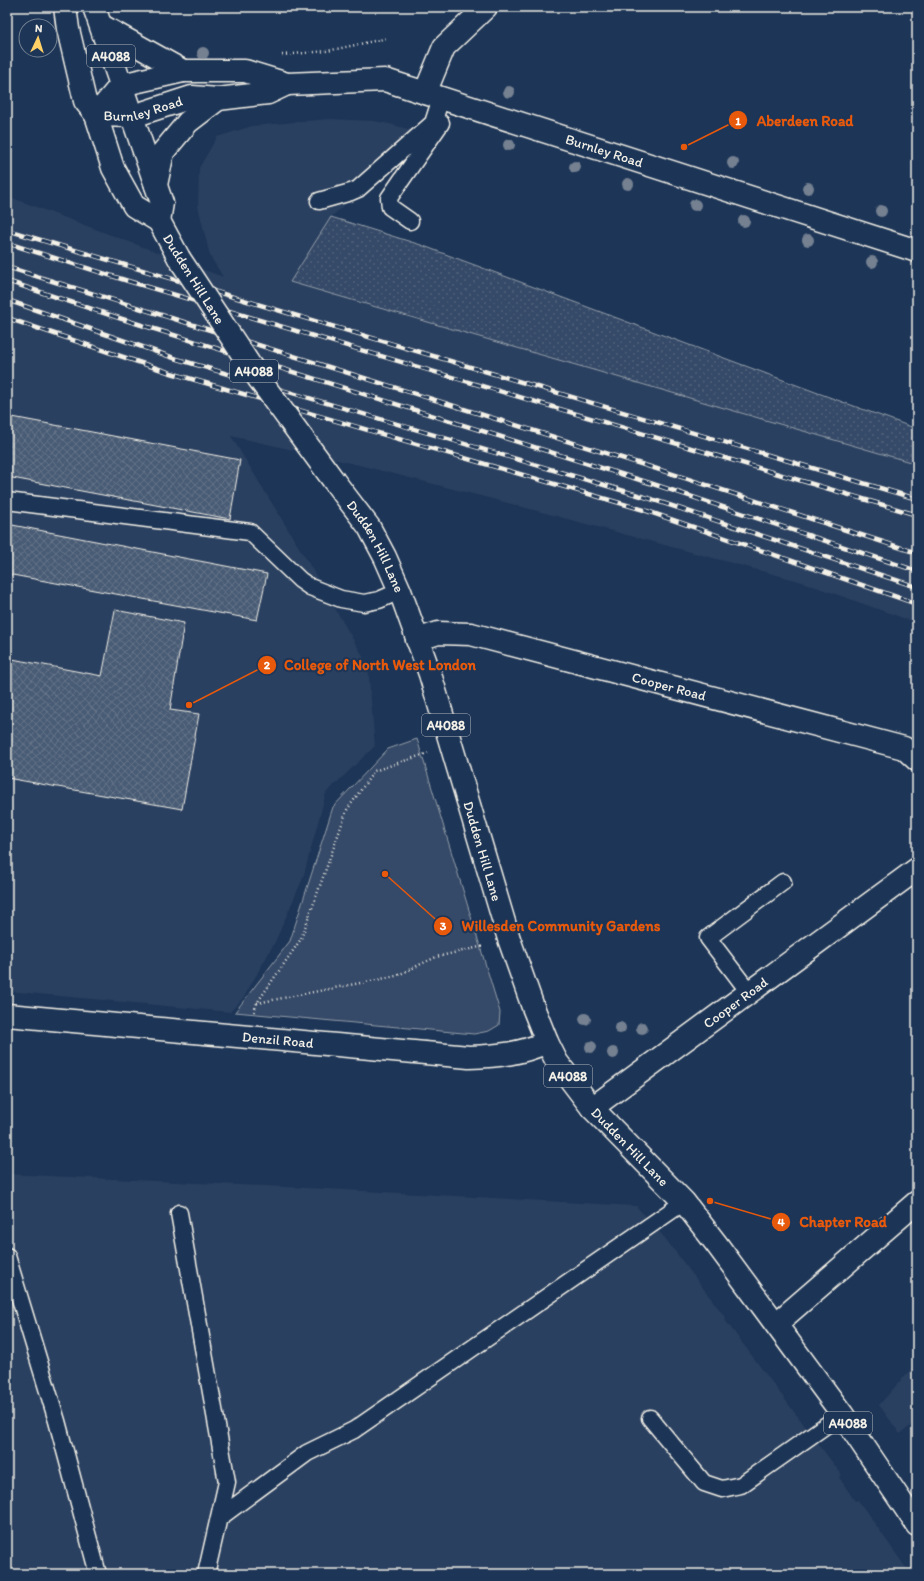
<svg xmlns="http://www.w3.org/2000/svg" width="924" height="1581" viewBox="0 0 924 1581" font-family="Itim,sans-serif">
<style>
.built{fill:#2a4060}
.grass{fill:url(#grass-dots);stroke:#949ea8}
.green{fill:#354a67;stroke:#949ea8}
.building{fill:url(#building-cross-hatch);stroke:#f4f1e8}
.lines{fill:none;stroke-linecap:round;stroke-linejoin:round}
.service-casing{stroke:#f4f1e8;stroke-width:19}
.minor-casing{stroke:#f4f1e8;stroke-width:25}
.tertiary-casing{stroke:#f4f1e8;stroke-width:25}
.primary-casing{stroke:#f4f1e8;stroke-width:25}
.path{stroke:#f4f1e8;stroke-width:2.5;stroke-dasharray:1 3;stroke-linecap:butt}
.service{stroke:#1d3557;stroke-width:16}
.minor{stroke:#1d3557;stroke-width:22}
.tertiary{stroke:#1d3557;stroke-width:22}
.primary{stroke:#1d3557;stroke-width:22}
.rail-casing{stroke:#f4f1e8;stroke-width:4.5}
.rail{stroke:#1d3557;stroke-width:3;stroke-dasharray:9;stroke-linecap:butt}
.primary-bridge-casing{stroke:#f4f1e8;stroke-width:25;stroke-linecap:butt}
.primary-bridge{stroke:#1d3557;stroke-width:22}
.tree{fill:#748191}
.labels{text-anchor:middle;stroke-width:4;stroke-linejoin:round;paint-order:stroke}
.shield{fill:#1d3557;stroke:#b4b9bc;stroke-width:1}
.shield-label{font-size:13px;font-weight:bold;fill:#f4f1e8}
.street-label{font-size:14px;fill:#f4f1e8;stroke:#1d3557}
.leader{fill:none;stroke:#e8590c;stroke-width:1.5}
.callout-dot{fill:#e8590c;stroke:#1d3557;stroke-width:1.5}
.mark-label{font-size:12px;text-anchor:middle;font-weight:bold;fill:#fff}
.callout-label{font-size:15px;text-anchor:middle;font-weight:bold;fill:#e8590c;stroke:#1d3557;stroke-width:4;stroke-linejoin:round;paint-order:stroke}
</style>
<defs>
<pattern id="grass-dots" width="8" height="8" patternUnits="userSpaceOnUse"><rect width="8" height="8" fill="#354a67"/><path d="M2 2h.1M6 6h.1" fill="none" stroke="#53657d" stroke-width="1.8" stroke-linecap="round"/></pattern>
<pattern id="building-cross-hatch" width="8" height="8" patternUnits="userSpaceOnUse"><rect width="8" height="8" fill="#485b74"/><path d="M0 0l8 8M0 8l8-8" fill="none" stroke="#637388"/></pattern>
</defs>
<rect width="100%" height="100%" fill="#1d3557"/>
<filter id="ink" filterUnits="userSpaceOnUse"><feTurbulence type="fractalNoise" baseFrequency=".025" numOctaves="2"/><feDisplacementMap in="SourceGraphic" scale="8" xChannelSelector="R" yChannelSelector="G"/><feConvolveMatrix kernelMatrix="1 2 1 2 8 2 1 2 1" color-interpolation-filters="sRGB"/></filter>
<g filter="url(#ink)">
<path class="built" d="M329,119L374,121L390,124L425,134L331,217L421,245L818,393L917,429V623L799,581L504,502L359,465L231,436L308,562L368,665L375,746L326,793L303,878L275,942L244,997L230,1012L7,991V196L223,277L210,256L198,206L199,168L217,137L252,126Z
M7,1174L327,1189L636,1206L664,1237L726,1318L725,1320L842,1475L839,1477L855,1501L858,1500L909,1572L907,1574H7Z
M917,1362V1421L900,1434L879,1405Z"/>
<path class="grass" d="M331,217L421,245L818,393L917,429V464L290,282Z"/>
<path class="green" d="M417,739L500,1012L499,1025L489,1031L474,1034L235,1012L290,941L333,807L388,749Z"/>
<path class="building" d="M7,416L240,460L230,519L7,477Z
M7,524L267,574L257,620L7,574Z
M115,610L184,623L170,710L199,714L182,809L7,778V658L102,676Z"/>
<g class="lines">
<g class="service-casing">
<path id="service" d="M319,201L351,192L358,189L433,123L441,98
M410,221L390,207L389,198L441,123
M7,501L250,532L300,580L310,587L341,599L364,603L379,600L400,591
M749,992L708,938L783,882
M179,1213L227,1482L206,1574
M7,1256L57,1421L98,1574
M650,1418L704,1483L722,1489L741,1485L842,1414
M219,1518L307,1453L354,1430L684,1202"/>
</g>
<g class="minor-casing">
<g id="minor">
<path d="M425,93L444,47L486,7"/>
<path id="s1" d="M417,640L438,633L471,634L904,748L917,760"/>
<path id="s2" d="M7,1015L469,1057C498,1056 520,1054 547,1042"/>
<path id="s3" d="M592,1108L917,869"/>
</g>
</g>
<g class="tertiary-casing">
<g id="tertiary">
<path d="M102,26L183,71"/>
<path id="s4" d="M96,115L121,85L183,71H245L287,84L385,80L917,251"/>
<path id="s5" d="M96,115L133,116L192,97L218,99L268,93L287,84"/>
<path d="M156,185L163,152L188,122L218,99"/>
<path d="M776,1324L917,1202"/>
</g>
</g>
<g class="primary-casing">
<g id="primary">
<path d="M65,7L68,29L85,101L96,115L113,168L134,206L159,221L179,258"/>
<path d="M94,7L162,203L159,221"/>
<path id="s6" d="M334,481L369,527L385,557L400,591L430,674L509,939L533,1007L547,1042L557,1062L592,1108L684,1202L718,1246L842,1414L917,1525"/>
</g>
</g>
<path class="path" d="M282,55L327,51L388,38
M257,1003L396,976L436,957L484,946
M254,1012L257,1003L301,939L347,810L374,771L428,753"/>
<use href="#service" class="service"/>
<use href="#minor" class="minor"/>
<use href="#tertiary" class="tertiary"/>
<use href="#primary" class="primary"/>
<g class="rail-casing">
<path id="rail" d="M7,230L917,499
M7,243L128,281L917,515
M7,267L657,469L917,553
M7,281L119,318L653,484L917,571
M7,300L177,359L648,498L917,587
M7,318L171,373L644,510L917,604"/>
</g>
<use href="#rail" class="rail"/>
<g class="primary-bridge-casing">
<path id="primary-bridge" d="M179,258L259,379L334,481"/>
</g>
<use href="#primary-bridge" class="primary-bridge"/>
</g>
<g class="tree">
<circle cx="203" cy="53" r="6"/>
<circle cx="509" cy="92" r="6"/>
<circle cx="509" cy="145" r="6"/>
<circle cx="733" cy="163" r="6"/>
<circle cx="575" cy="167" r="6"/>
<circle cx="628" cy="184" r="6"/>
<circle cx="808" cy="188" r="6"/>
<circle cx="695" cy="205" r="6"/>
<circle cx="881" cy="211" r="6"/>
<circle cx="744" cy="221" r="6"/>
<circle cx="808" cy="240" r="6"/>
<circle cx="872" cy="262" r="6"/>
<circle cx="585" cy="1019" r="6"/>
<circle cx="620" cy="1028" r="6"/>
<circle cx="642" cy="1028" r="6"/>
<circle cx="591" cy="1047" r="6"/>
<circle cx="613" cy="1053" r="6"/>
</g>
</g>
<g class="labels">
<g class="shield">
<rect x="87" y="45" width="48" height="22" rx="3"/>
<rect x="230" y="360" width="48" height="22" rx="3"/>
<rect x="422" y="714" width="48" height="22" rx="3"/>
<rect x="544" y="1065" width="48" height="22" rx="3"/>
<rect x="824" y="1412" width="48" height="22" rx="3"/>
</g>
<g class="shield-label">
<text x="111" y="61">A4088</text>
<text x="254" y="376">A4088</text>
<text x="446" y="730">A4088</text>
<text x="568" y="1081">A4088</text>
<text x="848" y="1428">A4088</text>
</g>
<g class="street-label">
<text dy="5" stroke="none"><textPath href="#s5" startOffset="48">Burnley Road</textPath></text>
<text dy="5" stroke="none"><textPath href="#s4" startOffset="537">Burnley Road</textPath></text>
<text transform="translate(194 279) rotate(58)" y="5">Dudden Hill Lane</text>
<text dy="5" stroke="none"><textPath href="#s6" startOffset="78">Dudden Hill Lane</textPath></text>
<text dy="5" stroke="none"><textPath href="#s1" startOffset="260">Cooper Road</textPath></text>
<text dy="5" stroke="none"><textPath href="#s6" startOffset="402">Dudden Hill Lane</textPath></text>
<text dy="5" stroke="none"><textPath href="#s3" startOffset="178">Cooper Road</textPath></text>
<text dy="5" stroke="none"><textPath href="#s2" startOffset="272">Denzil Road</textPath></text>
<text dy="5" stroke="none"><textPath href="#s6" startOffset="738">Dudden Hill Lane</textPath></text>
</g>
</g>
<path class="leader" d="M684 147L738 120M189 705L267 665M385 874L443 926M710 1201L781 1222"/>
<g class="callout-dot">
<circle cx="684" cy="147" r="4"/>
<circle cx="189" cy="705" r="4"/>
<circle cx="385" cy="874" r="4"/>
<circle cx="710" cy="1201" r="4"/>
<circle cx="738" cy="120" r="10"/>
<circle cx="267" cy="665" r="10"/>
<circle cx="443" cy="926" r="10"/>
<circle cx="781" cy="1222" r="10"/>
</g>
<g class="mark-label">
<text x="738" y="125">1</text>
<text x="267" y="669">2</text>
<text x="443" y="930">3</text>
<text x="781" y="1226">4</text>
</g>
<g class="callout-label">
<text x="805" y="126">Aberdeen Road</text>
<text x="380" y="670">College of North West London</text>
<text x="561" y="931">Willesden Community Gardens</text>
<text x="843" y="1227">Chapter Road</text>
</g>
<rect width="924" height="1581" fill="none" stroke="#1d3557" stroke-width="24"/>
<rect x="12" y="12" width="900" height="1557" fill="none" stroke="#f4f1e8" stroke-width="1.5" filter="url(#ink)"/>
<g transform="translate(38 38) rotate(4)"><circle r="19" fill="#1d3557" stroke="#738091"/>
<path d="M0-3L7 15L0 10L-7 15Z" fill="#ffd166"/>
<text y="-6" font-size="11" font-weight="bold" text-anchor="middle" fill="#f4f1e8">N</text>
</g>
</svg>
